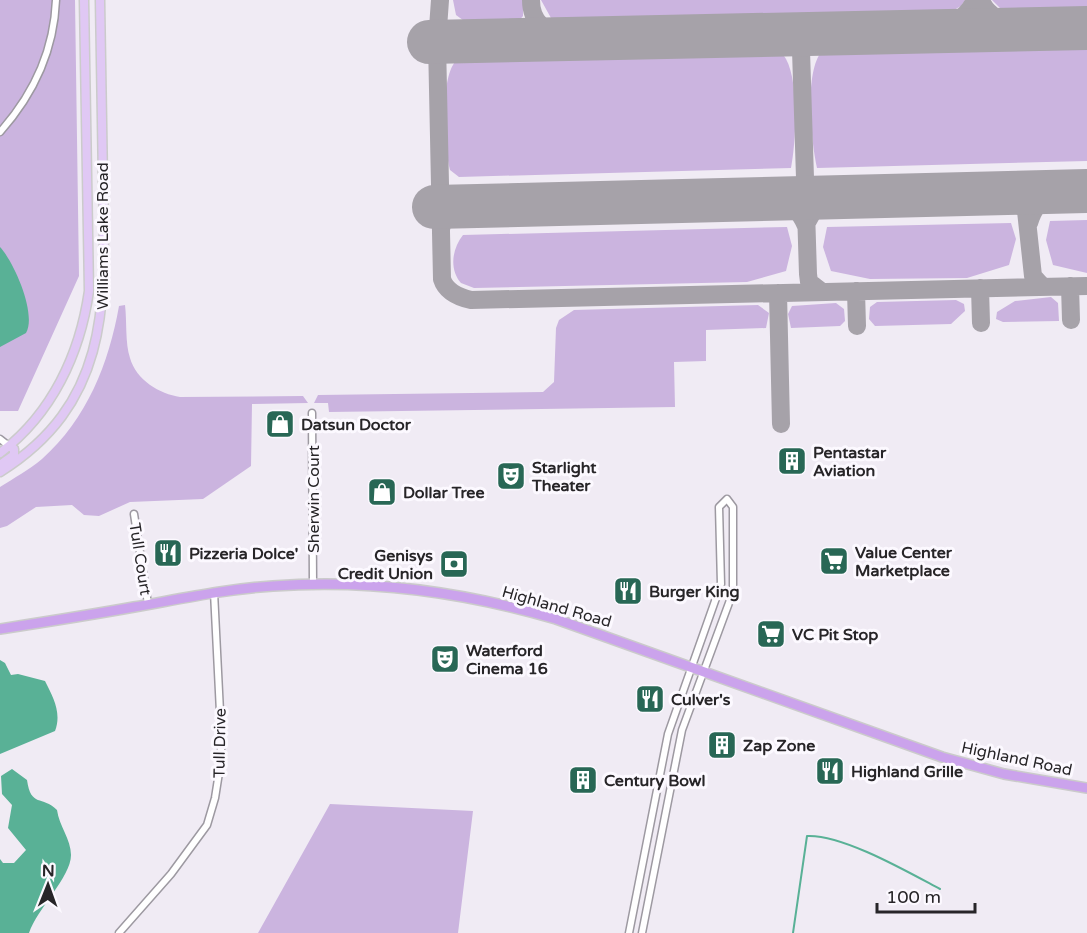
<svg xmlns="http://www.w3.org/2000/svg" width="1087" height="933" viewBox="0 0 1087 933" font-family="'Varela Round',sans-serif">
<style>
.green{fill:#cbb4df}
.water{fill:#59b196}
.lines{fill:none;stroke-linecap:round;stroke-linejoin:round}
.stream{stroke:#59b196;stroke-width:2}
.taxiway{stroke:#a6a2a9;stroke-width:18}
.runway{stroke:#a6a2a9;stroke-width:44}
.minor-casing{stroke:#9d99a1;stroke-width:9}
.major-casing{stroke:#cbcbcb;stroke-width:11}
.highway-casing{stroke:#cbcbcb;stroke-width:12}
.minor{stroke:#fff;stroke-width:6}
.major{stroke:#e0c8f4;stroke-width:8}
.highway{stroke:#cba3ec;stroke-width:9}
.labels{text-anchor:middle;stroke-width:6;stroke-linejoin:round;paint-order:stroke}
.street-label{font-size:16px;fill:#272528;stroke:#fcf9ff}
.poi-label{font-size:16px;font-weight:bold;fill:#272528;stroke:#fcf9ff;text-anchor:start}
</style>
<rect width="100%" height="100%" fill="#f0ebf4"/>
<path class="green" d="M0,0H75L79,276L18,411H0Z
M453,0H523V16L516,24L471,26L456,15Z
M541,0H965L961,6L947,14L569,24L551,18Z
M992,0H1087V11L1012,13L1002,10Z
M1087,43V161L817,168C811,141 804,72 822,51L831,48Z
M772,48C778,51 783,53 786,59C799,82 796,142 791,168L459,177L450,170C444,148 439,73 458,59Z
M1087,220V273L1053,265L1046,240L1050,221Z
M1011,223L1016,239L1009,265L967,278L870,279L831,271L823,247L827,227Z
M787,227L792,246L786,271L747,282L474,288L461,283C449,269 452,249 463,235Z
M1051,297L1058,303L1059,321L1003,322L996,319L997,312L1015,301Z
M956,300L964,304L965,311L951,324L875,326L869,319L870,307L877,302Z
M836,303L844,309L845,321L840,326L791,328L788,314L792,306Z
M125,305C127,321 125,343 130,358C136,380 160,394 180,397L303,396L308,403L252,404L251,466L203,499L130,502L99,516L84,515L72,505L36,507L7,526L0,528V487C14,478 29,470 42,459C87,419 109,363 119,306Z
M758,305L769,313L766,328L706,330V361L674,362L675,407L329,412L328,403H314L318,395L543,392L554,382L556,328L559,320L574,310Z
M330,804L473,811L458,933H258Z"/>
<path class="water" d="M0,247C14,262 37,314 26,333L0,347Z
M0,660L5,663L11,675L18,674L45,681C53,697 62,713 55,731L0,754Z
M12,769L27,780C31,808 42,795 57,810C59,826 71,839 71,855C71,877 37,909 29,933H0V859L3,863H14L26,850L8,828L12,805L2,794L1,776Z"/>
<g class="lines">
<path class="stream" d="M793,933L807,836C842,834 908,872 940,889"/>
<path class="taxiway" d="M440,0L437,42L442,279C446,292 458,297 471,300L1087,286
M531,0C531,23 546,32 565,39
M981,0C987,18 1009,25 1025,29
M931,31C951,26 966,19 975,0
M787,34L797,42L801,50
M816,34L805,41L801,50L808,274L809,282L822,292
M1001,193L1014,199L1026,211L1033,276L1043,287
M776,199C792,204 800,211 806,226
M1029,223C1034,207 1040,200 1055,192
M806,224L815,208L834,197
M441,229L444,218L463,206
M1070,286L1071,320
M980,288L981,323
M856,291L857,326
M778,293L781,424"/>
<path class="runway" d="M429,42L1087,28
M434,207L1087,191"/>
<g class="minor-casing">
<path id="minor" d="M0,132C33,95 54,50 56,0
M312,413L313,584
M0,439L9,446
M134,514L148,604
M119,933L171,874L207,825L215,798L221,760V732L214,592
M629,933L668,734L721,584L719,507L727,499L733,507V592L682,730L642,933"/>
</g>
<g class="major-casing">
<path id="major" d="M0,453C52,414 80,354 89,291L84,0
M0,465L14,455V449L9,446
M0,472C113,401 105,299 103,182C102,121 101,61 100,0"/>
</g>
<g class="highway-casing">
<path id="highway" d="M0,629C45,622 90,615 134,607C180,599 226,589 273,586C369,579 464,592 556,619L942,757L1004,774L1087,788"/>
</g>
<use href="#minor" class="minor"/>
<use href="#major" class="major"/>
<use href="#highway" class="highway"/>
</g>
<defs>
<g id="shop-square" transform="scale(1.5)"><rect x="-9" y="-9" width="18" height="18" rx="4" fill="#286755" stroke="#fcf9ff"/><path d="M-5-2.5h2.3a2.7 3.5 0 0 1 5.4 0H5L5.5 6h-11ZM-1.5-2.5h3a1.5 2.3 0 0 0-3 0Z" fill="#fff"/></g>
<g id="building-square" transform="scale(1.5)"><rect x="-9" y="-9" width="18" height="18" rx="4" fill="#286755" stroke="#fcf9ff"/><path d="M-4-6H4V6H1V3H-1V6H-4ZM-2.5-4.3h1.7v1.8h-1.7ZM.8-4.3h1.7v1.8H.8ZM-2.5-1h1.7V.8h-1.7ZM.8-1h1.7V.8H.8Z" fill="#fff"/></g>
<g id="theatre-square" transform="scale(1.5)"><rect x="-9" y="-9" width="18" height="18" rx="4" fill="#286755" stroke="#fcf9ff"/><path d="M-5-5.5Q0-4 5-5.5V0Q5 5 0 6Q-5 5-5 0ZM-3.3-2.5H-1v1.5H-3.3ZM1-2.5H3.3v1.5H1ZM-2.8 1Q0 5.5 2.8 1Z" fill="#fff"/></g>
<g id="restaurant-square" transform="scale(1.5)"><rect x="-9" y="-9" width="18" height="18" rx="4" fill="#286755" stroke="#fcf9ff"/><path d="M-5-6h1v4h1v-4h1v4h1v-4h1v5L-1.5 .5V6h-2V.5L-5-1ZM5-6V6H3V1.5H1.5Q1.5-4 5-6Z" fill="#fff"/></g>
<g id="supermarket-square" transform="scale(1.5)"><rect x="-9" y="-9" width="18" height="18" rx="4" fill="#286755" stroke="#fcf9ff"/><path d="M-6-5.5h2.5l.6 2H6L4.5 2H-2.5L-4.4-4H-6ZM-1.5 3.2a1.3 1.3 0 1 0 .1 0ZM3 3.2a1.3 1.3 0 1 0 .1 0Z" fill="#fff"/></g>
<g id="bank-square" transform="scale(1.5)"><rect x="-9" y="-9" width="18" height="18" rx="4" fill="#286755" stroke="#fcf9ff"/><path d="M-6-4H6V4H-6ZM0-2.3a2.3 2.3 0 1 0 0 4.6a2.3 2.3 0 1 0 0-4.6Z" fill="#fff"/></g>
</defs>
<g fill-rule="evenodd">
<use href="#shop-square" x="280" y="424"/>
<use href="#building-square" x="792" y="461"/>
<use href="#theatre-square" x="511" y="476"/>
<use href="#shop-square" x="382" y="492"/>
<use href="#restaurant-square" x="168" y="553"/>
<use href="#supermarket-square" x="834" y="561"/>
<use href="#bank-square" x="454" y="564"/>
<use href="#restaurant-square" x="628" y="591"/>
<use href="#supermarket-square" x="771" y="634"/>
<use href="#theatre-square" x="445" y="659"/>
<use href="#restaurant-square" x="650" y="699"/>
<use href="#building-square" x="722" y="745"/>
<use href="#restaurant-square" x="830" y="771"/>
<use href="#building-square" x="583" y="780"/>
</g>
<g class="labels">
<g class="street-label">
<text transform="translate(102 236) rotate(-90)" y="6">Williams Lake Road</text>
<text transform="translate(313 499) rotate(-90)" y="6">Sherwin Court</text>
<text transform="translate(141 559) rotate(81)" y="6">Tull Court</text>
<text transform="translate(557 606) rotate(16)" y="6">Highland Road</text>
<text transform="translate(219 743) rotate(-89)" y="6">Tull Drive</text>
<text transform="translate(1017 758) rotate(12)" y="6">Highland Road</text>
</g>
<g class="poi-label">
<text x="301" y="430">Datsun Doctor</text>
<text x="813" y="458">Pentastar<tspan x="813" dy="18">Aviation</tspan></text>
<text x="532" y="473">Starlight<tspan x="532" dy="18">Theater</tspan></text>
<text x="403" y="498">Dollar Tree</text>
<text x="855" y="558">Value Center<tspan x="855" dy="18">Marketplace</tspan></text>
<text x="189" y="559">Pizzeria Dolce'</text>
<text x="433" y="561" text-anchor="end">Genisys<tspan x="433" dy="18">Credit Union</tspan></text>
<text x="649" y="597">Burger King</text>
<text x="792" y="640">VC Pit Stop</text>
<text x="466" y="656">Waterford<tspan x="466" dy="18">Cinema 16</tspan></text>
<text x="671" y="705">Culver's</text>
<text x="743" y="751">Zap Zone</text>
<text x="851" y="777">Highland Grille</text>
<text x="604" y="786">Century Bowl</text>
</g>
</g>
<g transform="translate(48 885) rotate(1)" stroke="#fcf9ff" stroke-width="4.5" paint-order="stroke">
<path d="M0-4.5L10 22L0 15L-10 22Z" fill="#272528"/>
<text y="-9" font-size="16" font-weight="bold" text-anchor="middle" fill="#272528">N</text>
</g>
<path d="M877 903v9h98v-9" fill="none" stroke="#272528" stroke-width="3"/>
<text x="886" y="903" font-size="18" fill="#272528" stroke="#fcf9ff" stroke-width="4.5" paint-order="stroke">100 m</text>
</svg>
